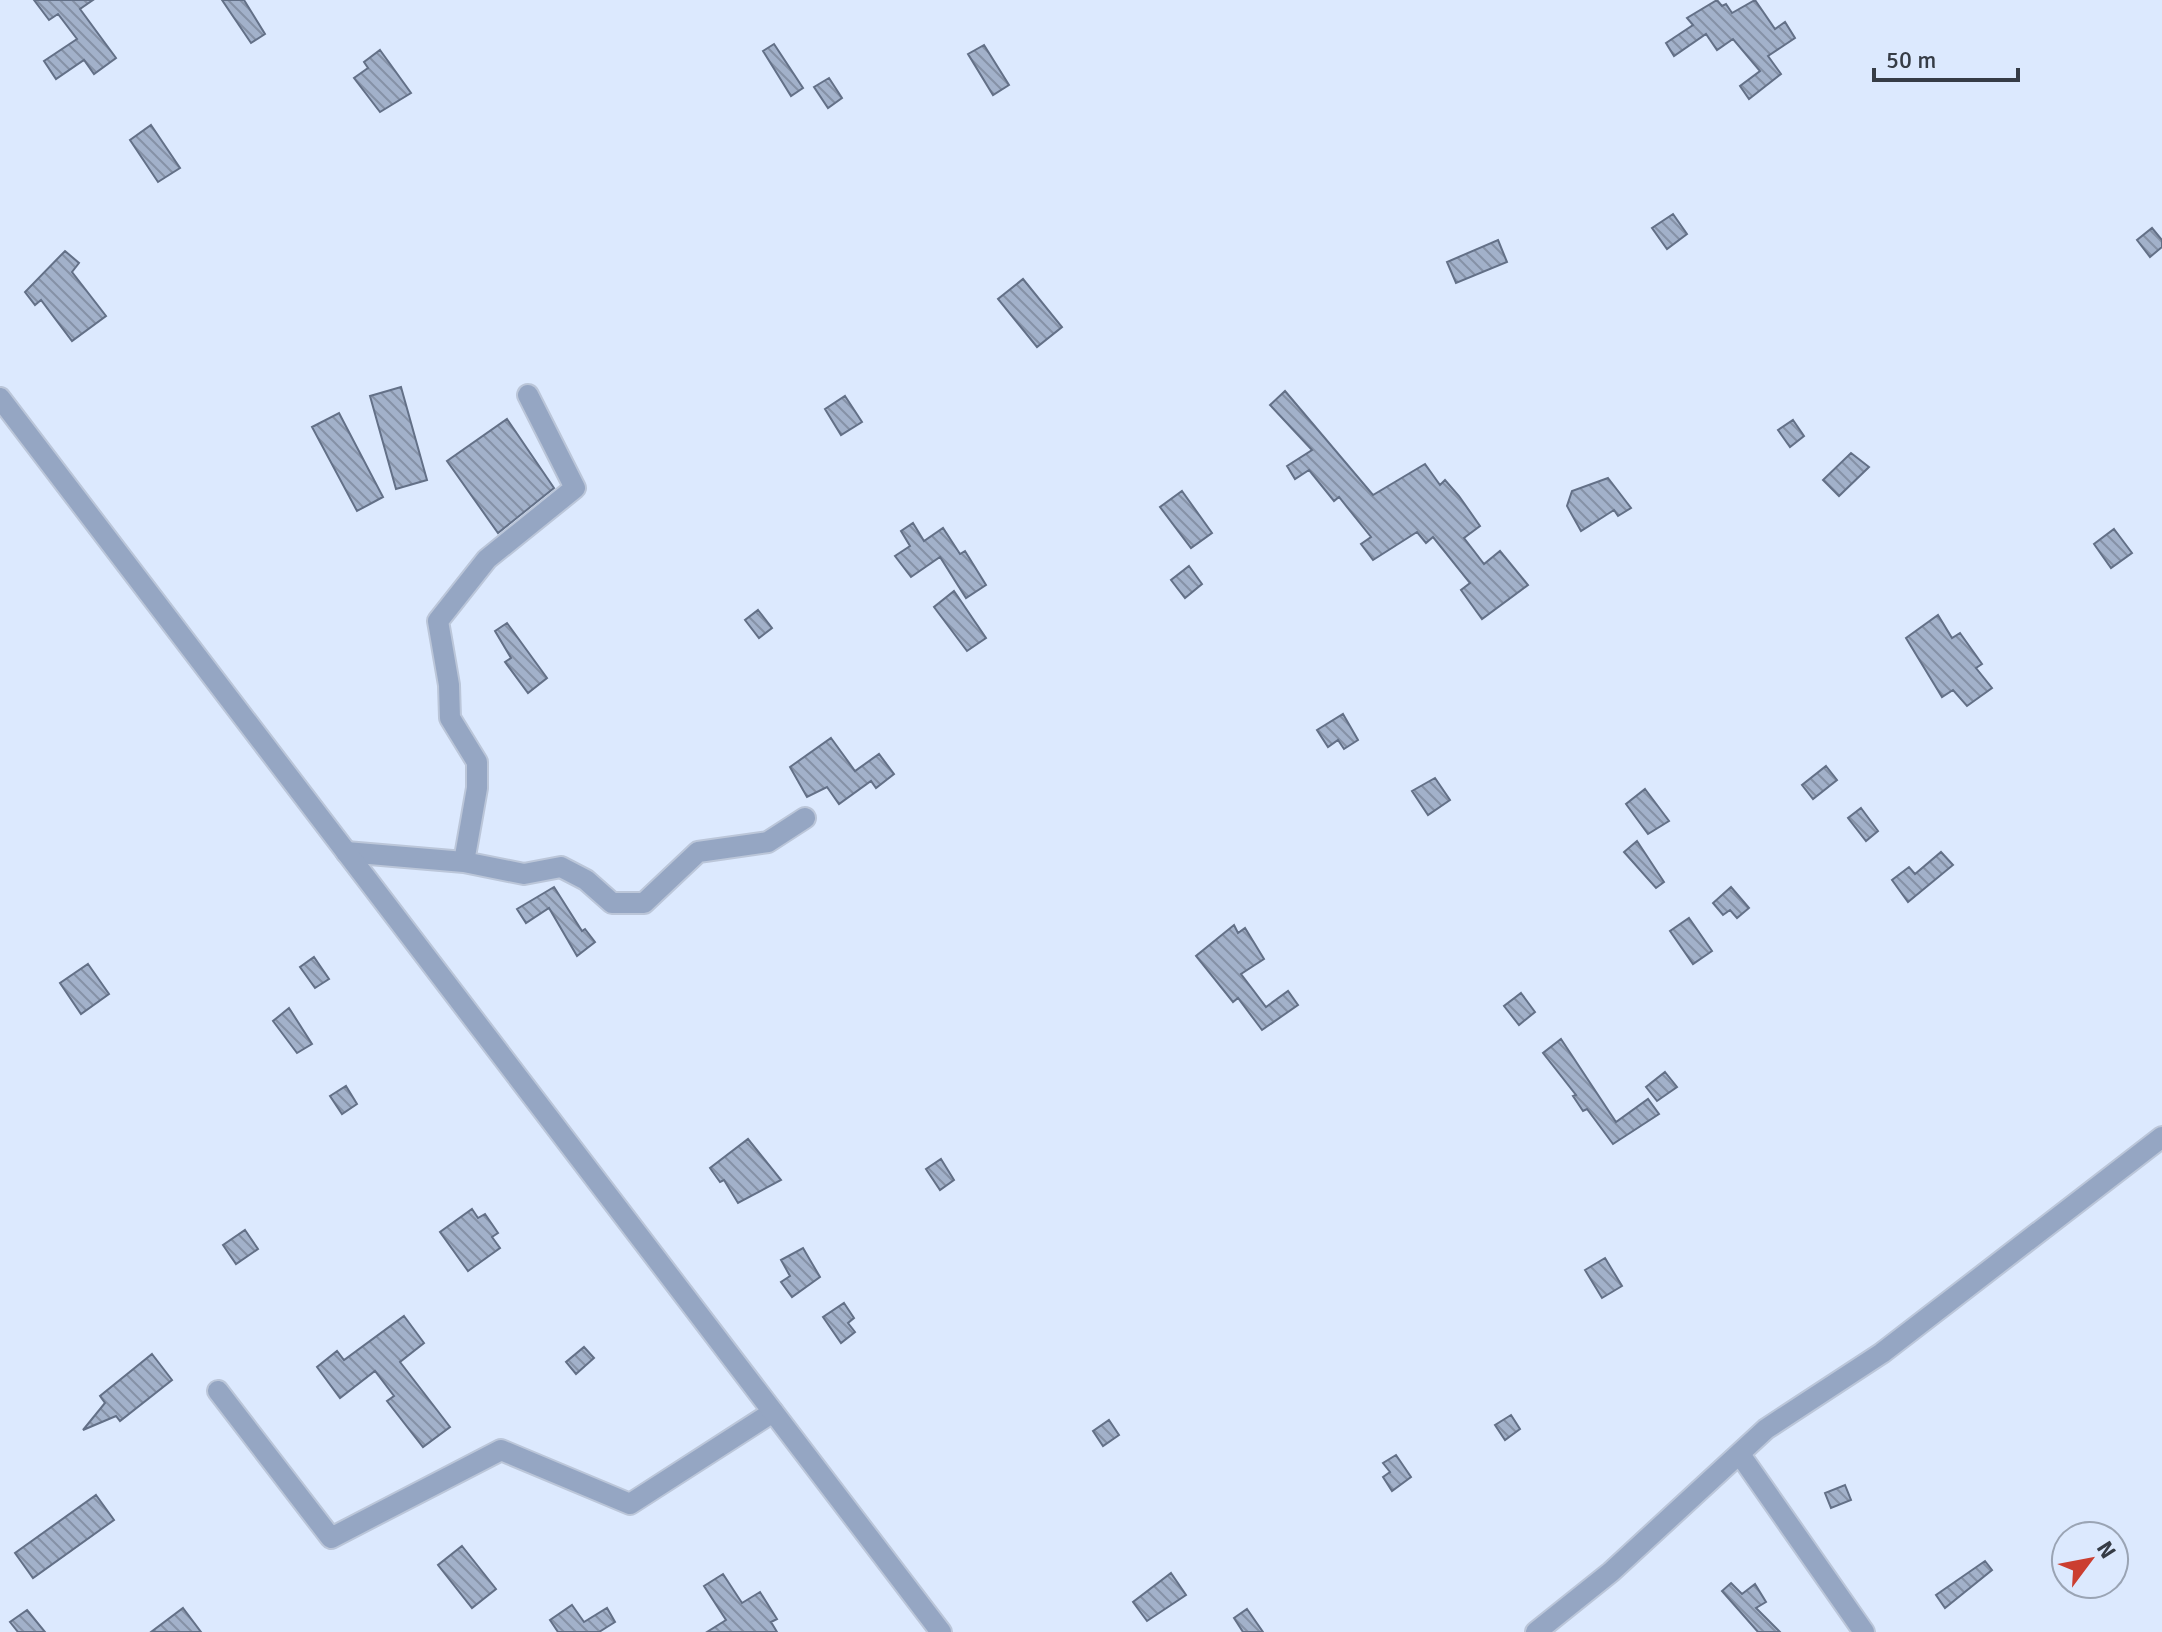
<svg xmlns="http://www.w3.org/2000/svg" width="2162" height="1632" viewBox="0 0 2162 1632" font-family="Signika,sans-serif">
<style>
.building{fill:url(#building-back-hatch);stroke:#637087;stroke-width:2}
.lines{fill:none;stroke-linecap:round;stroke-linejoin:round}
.minor-casing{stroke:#bbc6d9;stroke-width:24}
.tertiary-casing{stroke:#bbc6d9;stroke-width:24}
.minor{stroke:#95a6c3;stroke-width:20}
.tertiary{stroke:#95a6c3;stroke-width:20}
</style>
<defs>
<pattern id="building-back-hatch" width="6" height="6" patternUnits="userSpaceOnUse" patternTransform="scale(2)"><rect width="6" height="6" fill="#a2b1ca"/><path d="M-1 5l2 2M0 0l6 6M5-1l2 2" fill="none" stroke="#8591a6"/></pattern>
</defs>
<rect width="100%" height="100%" fill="#dce9fe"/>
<path class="building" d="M34,0H93L80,9L116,58L94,74L84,60L56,79L44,61L77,39L58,14L49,20Z
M222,0H244L265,34L251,43Z
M1717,0L1722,6L1726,4L1732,13L1755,0L1775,29L1785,22L1795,38L1768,56L1781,74L1749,99L1740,86L1760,71L1733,39L1717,50L1706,34L1674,56L1666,43L1693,25L1687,18Z
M774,44L803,88L791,96L763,51Z
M984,45L1009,85L993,95L968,54Z
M380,50L411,93L380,112L354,78L368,68L364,62Z
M829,78L842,98L828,108L814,87Z
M151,125L180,168L158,182L130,140Z
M1673,214L1687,234L1667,249L1652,228Z
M2152,228L2162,240V247L2150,257L2137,240Z
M1498,240L1507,262L1456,283L1447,262Z
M65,251L79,263L72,272L106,316L72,341L41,300L35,305L25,292Z
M1023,279L1062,327L1037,347L998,299Z
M401,387L427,480L396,489L370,396Z
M1285,391L1373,495L1425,464L1440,485L1445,480L1459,496L1480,526L1464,538L1484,564L1500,551L1528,585L1482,619L1461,590L1470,583L1433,537L1426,543L1417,532L1373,560L1361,544L1371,537L1339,497L1334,501L1309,470L1295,479L1287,466L1312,450L1270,405Z
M845,396L862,422L841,435L825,409Z
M339,413L383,497L357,511L312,427Z
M507,419L554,488L498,533L447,461Z
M1793,420L1804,436L1790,447L1778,430Z
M1851,453L1869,467L1839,496L1823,480Z
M1608,478L1631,508L1618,516L1614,510L1581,531L1567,506L1572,491Z
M1182,491L1212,533L1191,548L1160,507Z
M913,523L924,541L943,528L960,554L965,551L986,585L966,598L940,557L911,577L895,556L910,546L901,531Z
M2114,529L2132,553L2111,568L2094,544Z
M1189,566L1202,584L1185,598L1171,580Z
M954,591L986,638L967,651L934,607Z
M758,610L772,628L759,638L745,620Z
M1938,615L1952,638L1960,633L1982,664L1976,668L1992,688L1967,706L1953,690L1942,697L1906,638Z
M507,623L547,678L528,693L505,662L511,658L495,631Z
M1343,714L1358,740L1344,749L1338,740L1328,747L1317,730Z
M831,738L855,771L879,754L894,774L876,788L871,781L839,804L827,787L807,797L790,767Z
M1826,766L1837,780L1813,799L1802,785Z
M1435,778L1450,800L1428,815L1412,791Z
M1645,789L1669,821L1648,834L1626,804Z
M1861,808L1878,831L1866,841L1848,818Z
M1637,841L1664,882L1656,888L1624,852Z
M1941,852L1953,865L1908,902L1892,880L1909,867L1915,874Z
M554,887L582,931L585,929L595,942L577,956L549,908L526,923L517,909Z
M1731,887L1749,908L1737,918L1730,910L1723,915L1713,903Z
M1689,918L1712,951L1693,964L1670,931Z
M1234,925L1238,933L1245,928L1264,959L1241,974L1266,1007L1288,991L1298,1005L1262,1030L1238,998L1233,1002L1196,956Z
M314,957L329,979L315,988L300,967Z
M88,964L109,994L81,1014L60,983Z
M1521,993L1535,1012L1519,1025L1504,1006Z
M289,1008L312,1044L297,1053L273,1021Z
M1561,1039L1616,1122L1648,1099L1659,1114L1613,1144L1587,1109L1583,1111L1573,1096L1576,1095L1543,1053Z
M1665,1072L1677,1087L1657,1101L1646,1087Z
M346,1086L357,1104L342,1114L330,1096Z
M748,1139L781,1180L738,1203L724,1180L720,1182L710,1168Z
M941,1159L954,1180L940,1190L926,1169Z
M472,1209L478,1218L485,1214L498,1233L492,1237L500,1248L468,1271L440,1232Z
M245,1230L258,1249L236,1264L223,1245Z
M803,1248L820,1277L792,1297L781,1282L790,1276L781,1260Z
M1605,1258L1622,1286L1602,1298L1585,1270Z
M844,1303L854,1318L848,1323L855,1332L841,1343L823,1317Z
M404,1316L424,1343L400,1362L450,1427L423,1447L387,1401L394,1396L375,1371L340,1398L317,1367L337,1351L344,1360Z
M584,1347L594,1358L576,1374L566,1362Z
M152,1354L172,1380L120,1421L116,1416L83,1430L105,1403L100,1396Z
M1511,1415L1520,1429L1505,1440L1495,1425Z
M1109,1420L1119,1435L1103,1446L1093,1431Z
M1396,1455L1411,1477L1392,1491L1383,1477L1390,1472L1383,1463Z
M1845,1485L1851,1500L1831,1508L1825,1493Z
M96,1495L114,1520L33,1578L15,1553Z
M462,1546L496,1589L472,1608L438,1565Z
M1985,1561L1992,1570L1945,1608L1936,1595Z
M1171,1573L1186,1595L1147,1621L1133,1602Z
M723,1574L742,1603L760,1592L777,1619L771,1622L777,1632H707L726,1620L704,1586Z
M1731,1583L1742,1594L1755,1584L1766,1602L1756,1608L1780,1632H1758L1722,1591Z
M572,1605L584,1622L607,1608L615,1622L599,1632H558L550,1620Z
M183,1608L201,1632H151Z
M1247,1609L1263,1632H1243L1234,1618Z
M27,1610L45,1632H18L10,1622Z"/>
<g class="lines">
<g class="minor-casing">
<path id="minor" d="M346,852L464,862L477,788V762L450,718L449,685L438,621L487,559L575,488L528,395
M464,862L524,874L561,867L586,880L612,903H644L698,852L768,842L805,818
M218,1391L331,1538L501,1450L630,1504L773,1412
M1741,1456L1864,1632
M1536,1632L1611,1572L1766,1429L1882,1353L2162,1137"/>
</g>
<g class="tertiary-casing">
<path id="tertiary" d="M0,398L941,1632"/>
</g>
<use href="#minor" class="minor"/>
<use href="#tertiary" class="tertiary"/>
</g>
<g transform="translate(2090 1560) rotate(58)"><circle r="38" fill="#dce9fe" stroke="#9aa4b4" stroke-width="2"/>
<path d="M0-6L14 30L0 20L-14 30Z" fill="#cb3e30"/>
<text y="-12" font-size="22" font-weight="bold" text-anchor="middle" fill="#363c46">N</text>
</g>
<path d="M1874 68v12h144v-12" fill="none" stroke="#363c46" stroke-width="4"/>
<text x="1886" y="68" font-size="24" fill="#363c46" stroke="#dce9fe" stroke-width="6" paint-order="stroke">50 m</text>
</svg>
